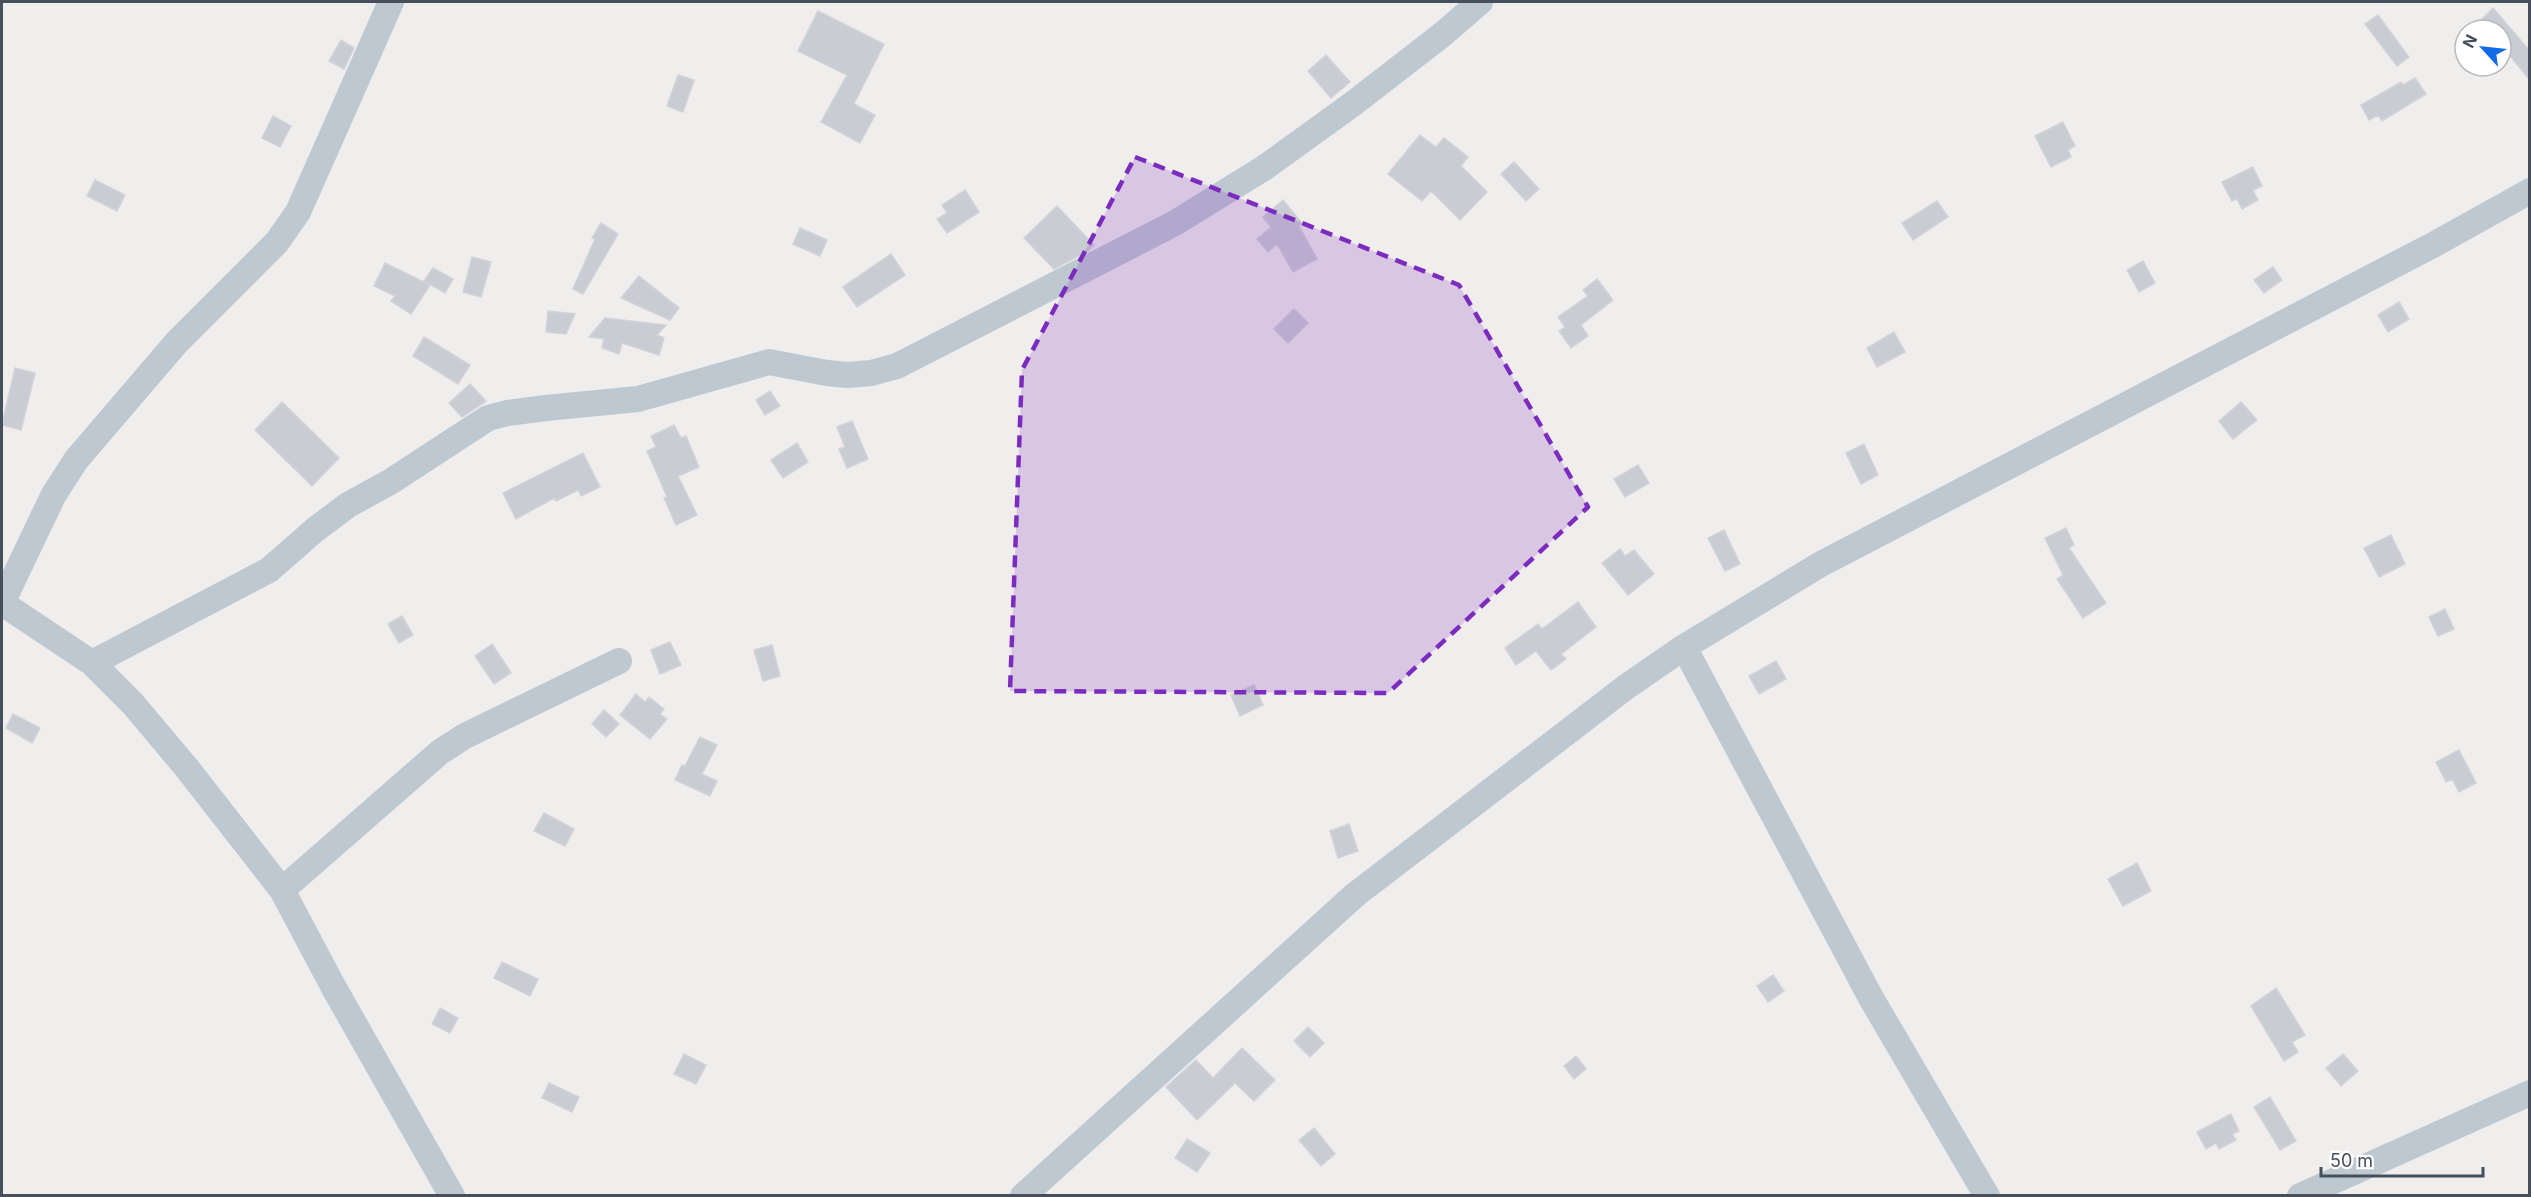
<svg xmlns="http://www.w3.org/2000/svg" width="2531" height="1197" viewBox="0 0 2531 1197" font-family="Inter,sans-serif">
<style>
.building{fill:#caccd3;stroke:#d1d3d9;stroke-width:1.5}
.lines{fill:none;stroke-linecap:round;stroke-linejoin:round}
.minor{stroke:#bdc8d1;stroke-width:26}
.marked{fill:#7b2cbf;fill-opacity:0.2;stroke:#7b2cbf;stroke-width:4.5;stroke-dasharray:12 8;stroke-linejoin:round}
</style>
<rect width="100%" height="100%" fill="#f0eded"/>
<path class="building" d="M2493,8L2529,50V79L2501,45V30H2471Z
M818,11L884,44L854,104L875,115L860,143L821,122L847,75L798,51Z
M2378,15L2409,57L2397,66L2365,24Z
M341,40L354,48L344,69L329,61Z
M1326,55L1350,82L1331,98L1308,71Z
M678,75L694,80L683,112L667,106Z
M2415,78L2426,94L2382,121L2378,115L2369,120L2361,105L2401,82L2403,85Z
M273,116L291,126L280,147L262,138Z
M2063,122L2075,146L2068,150L2071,157L2051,167L2035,136Z
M1420,135L1436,147L1444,138L1468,157L1461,166L1487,192L1460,220L1431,191L1422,201L1388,174Z
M1514,162L1539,189L1526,201L1501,174Z
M2253,167L2262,186L2253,190L2258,200L2242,209L2237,199L2232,201L2222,182Z
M95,180L125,195L117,211L87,196Z
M965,190L979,212L947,233L937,219L947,213L942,205Z
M1283,200L1302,223L1299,226L1317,259L1293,272L1277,244L1268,252L1257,239L1271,227L1263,217Z
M1937,201L1948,217L1913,240L1902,223Z
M1057,206L1094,245L1088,251L1054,269L1024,238Z
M601,223L618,234L583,294L573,289L595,239L592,238Z
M800,228L827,240L820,256L793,244Z
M891,254L905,275L857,307L843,287Z
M472,257L491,262L481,297L463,292Z
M2143,261L2155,283L2139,292L2127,270Z
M385,263L430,285L411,314L391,301L395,296L374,286Z
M2273,267L2282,280L2264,293L2254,280Z
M433,268L453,279L445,293L424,281Z
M639,276L679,308L670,320L621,298Z
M1597,279L1613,300L1581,325L1588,336L1571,348L1559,331L1565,327L1558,317L1588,296L1583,290Z
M2399,302L2409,319L2388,332L2378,315Z
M1294,309L1308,323L1288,343L1274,329Z
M548,311L575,314L566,334L546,332Z
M605,318L666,325L657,335L664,338L659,355L622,343L619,354L602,348L604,339L589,337Z
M1894,332L1905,352L1877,367L1867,348Z
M424,337L470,365L458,384L413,356Z
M15,368L35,373L21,430L2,425Z
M470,384L486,401L462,417L449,403Z
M770,391L780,406L765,415L756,400Z
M282,402L339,458L312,486L255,430Z
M2241,402L2257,420L2233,439L2219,421Z
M852,421L868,459L847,468L839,449L845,447L837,427Z
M674,425L681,438L686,436L699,467L678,476L697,515L676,525L664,498L667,497L647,451L656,447L651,436Z
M797,443L808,462L783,478L771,460Z
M1864,444L1878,475L1861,484L1846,453Z
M583,453L600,487L581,496L578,490L556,501L554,498L516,519L503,493Z
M1638,465L1649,483L1625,497L1614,479Z
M2066,528L2074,545L2069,548L2106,603L2083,618L2057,579L2063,575L2045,538Z
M1724,530L1740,564L1725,571L1708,538Z
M2391,535L2405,564L2379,577L2364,548Z
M1620,549L1625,556L1634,550L1654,574L1628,595L1602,563Z
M1578,602L1596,627L1561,654L1566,659L1551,670L1536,651L1516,665L1505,648L1538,624L1542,629Z
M2445,609L2454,629L2438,636L2429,617Z
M402,616L413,635L399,643L388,624Z
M670,642L681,665L660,674L651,650Z
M492,644L511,673L494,684L475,656Z
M772,645L780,676L763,681L754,650Z
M1776,661L1786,679L1759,694L1749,676Z
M1254,685L1263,705L1240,716L1231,695Z
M636,694L645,702L649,697L664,709L660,714L667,719L650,739L620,715Z
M604,710L619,724L606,737L592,724Z
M13,714L40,728L32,743L6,728Z
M700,737L717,745L702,774L717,781L710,796L675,780L682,765L685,766Z
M2459,750L2476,783L2459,792L2452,779L2446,782L2436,762Z
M544,813L574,829L565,846L534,831Z
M1349,824L1358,851L1338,858L1330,831Z
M2137,863L2151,891L2123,906L2108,879Z
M502,962L538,979L530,996L494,978Z
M1773,975L1784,991L1768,1002L1757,986Z
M2276,988L2305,1035L2292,1042L2298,1052L2284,1061L2251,1006Z
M440,1008L458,1018L450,1033L432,1024Z
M1308,1027L1324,1043L1310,1057L1294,1041Z
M1242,1048L1275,1080L1254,1101L1235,1083L1197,1120L1166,1087L1196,1060L1213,1078Z
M684,1054L706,1065L696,1084L674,1074Z
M2343,1054L2358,1071L2341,1086L2326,1068Z
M1576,1056L1586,1069L1574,1079L1564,1066Z
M549,1083L579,1097L572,1112L542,1098Z
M2270,1097L2296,1141L2280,1150L2254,1107Z
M2231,1114L2239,1131L2232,1134L2236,1140L2219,1149L2216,1143L2206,1149L2197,1132Z
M1314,1128L1335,1154L1321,1166L1299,1140Z
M1187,1139L1210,1153L1197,1172L1175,1158Z"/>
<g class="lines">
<path class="minor" d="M2,603L92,663L133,704L186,767L282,890L334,988L452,1196
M2,603L53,496L76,460L177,342L277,242L298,212L391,2
M1684,647L1871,998L1987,1196
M92,663L269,570L316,529L348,505L390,482L488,418L507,413L546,408L638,399L769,362L827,373L847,375L871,373L897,366L1175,223L1264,168L1354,103L1443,34L1480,2
M282,890L440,752L465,736L619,661
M1023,1196L1355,895L1626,687L1684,647L1821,564L2433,245L2530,191
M2300,1196L2530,1093"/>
</g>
<path class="marked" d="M1135,157L1459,285L1588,507L1388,693L1010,691L1022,370Z"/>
<rect width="2531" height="1197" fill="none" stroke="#45505c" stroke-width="6"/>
<g transform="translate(2483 48) rotate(297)"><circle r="28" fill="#ffffff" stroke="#b5b9be" stroke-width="1.5"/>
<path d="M0-4.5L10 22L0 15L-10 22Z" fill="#106be7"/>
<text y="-9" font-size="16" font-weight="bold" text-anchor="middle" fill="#45505c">N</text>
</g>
<path d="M2321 1167v9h162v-9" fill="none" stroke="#45505c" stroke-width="3"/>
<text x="2330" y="1167" font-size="18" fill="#45505c" stroke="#ffffff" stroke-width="4.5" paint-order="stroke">50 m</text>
</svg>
